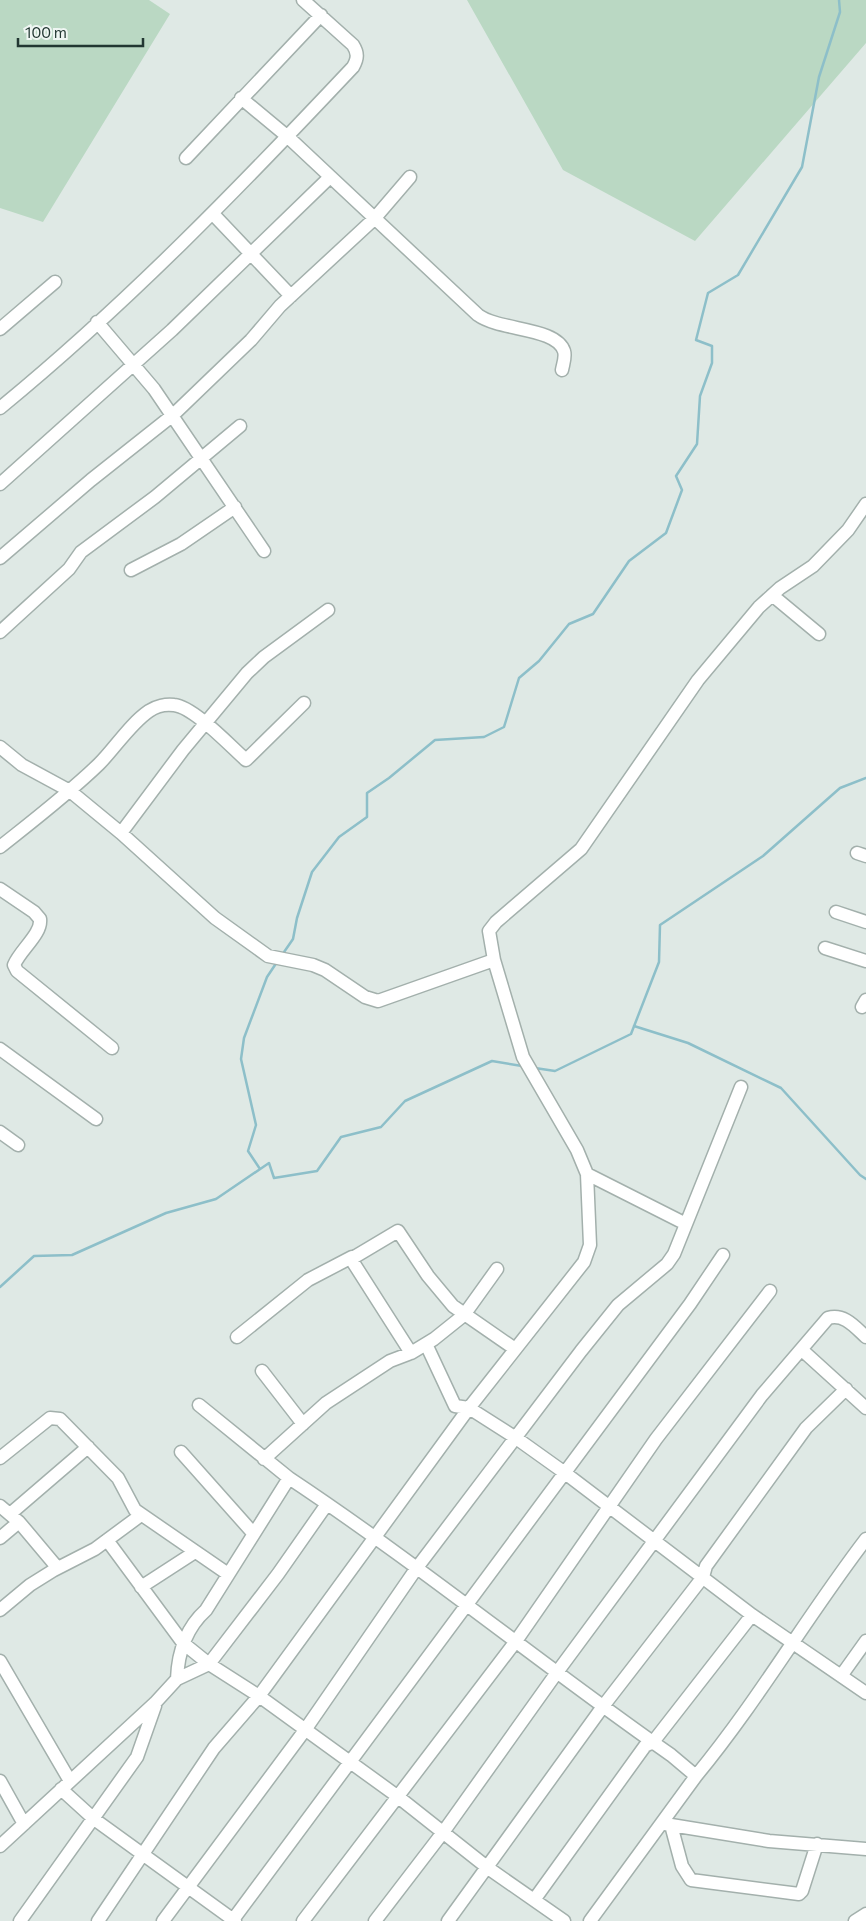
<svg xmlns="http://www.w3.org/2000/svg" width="866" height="1921" viewBox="0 0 866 1921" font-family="Commissioner,sans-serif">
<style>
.green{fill:#bad8c3}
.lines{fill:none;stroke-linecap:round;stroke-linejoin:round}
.stream{stroke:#8dbfc9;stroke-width:2.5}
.minor-casing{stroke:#a3b0ac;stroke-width:15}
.minor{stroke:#fff;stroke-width:12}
</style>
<rect width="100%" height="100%" fill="#dfe9e5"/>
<path class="green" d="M0,0H149L170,14L43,222L0,208Z
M467,0H866V43L695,241L563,170Z"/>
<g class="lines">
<path class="stream" d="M282,955L293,939L297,918L312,872L339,837L367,817V793L389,778L435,740L484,737L504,727L519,678L539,661L569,624L593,614L629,561L666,533L682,490L676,476L697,444L700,396L712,363V346L696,340L708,293L738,275L802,167L819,77L840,12L839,0
M634,1026L688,1043L781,1088L860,1175L866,1179
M535,1068L555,1071L631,1034L659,962L660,925L763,856L840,788L866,778
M260,1169L248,1151L256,1125L241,1059L244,1038L267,977L277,962
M0,1287L34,1256L72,1255L166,1213L216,1199L269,1163L274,1178L317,1171L341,1137L381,1127L405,1101L492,1061L522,1066"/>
<g class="minor-casing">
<path id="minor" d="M241,98L288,137L478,315C500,331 556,327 564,351C566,357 563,364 562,370
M186,158L321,15
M213,214L291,296
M97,322L154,389L264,551
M0,329L55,282
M0,408C127,304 241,186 353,67C358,58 358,53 353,45L303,0
M0,484L172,330L330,177
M0,558L91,480L173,415L251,340L280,306L374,219L410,177
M131,570L181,544L235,507
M772,595L819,634
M0,632L69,569L81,552L155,497L240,426
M0,747L22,765L70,791L121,833L215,918L268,956L313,965L325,970L365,997L378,1001L494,960
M121,833L183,750L247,673L264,657L328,610
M0,847C34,820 68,794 99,764C115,748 130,724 149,711C156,706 166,704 174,705C194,707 230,746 246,760L304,703
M857,853L866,856
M0,889L34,912L40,919C42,934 20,950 14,965L17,971L112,1048
M836,912L866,922
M825,948L866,961
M862,1007L866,1000
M0,1049L96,1119
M0,1132L18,1145
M587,1174L686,1224
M237,1337L308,1280L352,1257
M426,1344L455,1406L469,1408L516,1438L565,1473L752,1615L866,1693
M802,1350L866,1408
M411,1353L351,1259L398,1231L428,1276L453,1306L515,1349
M262,1371L303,1424
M199,1405L289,1478
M181,1452L253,1533
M0,1458L50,1418L60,1419L118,1478L135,1510L228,1574
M264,1459L326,1403L390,1361L411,1353L434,1339L464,1315L497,1269
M0,1506L19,1522L56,1566L54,1570L30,1585L0,1610
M10,1514L88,1447
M0,1538L19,1522
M107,1540L183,1643L209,1664L278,1574L327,1504
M54,1570L95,1549L141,1515
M141,1587L195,1552
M0,1661L70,1781
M841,1676L866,1641
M177,1679C178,1652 186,1628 206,1610L289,1478C420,1565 542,1665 671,1755L696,1776L590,1921
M696,1776C758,1701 807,1616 866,1539
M0,1781L24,1824
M61,1789L94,1819L235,1921
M665,1824L769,1841L866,1849
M671,1825L682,1866L691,1880L799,1894L802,1891L817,1844
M0,1846L155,1703L177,1679L209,1664L259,1696L397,1796L488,1868L564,1921
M534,1900L645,1746L653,1742L752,1615
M20,1921L137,1757L155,1706
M98,1921L214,1748L259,1696L469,1408L584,1262L590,1245L587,1174L577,1150L523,1057L494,960L489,931L496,922L581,849L698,680L759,607L780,588L813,566L848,530L866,504
M163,1921L305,1730L416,1569L581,1351L618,1305L667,1264L674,1254L741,1087
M232,1921L690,1304L723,1255
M303,1921L516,1641L656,1439L770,1291
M375,1921L444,1831L558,1671L762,1395L828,1318C844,1313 855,1327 866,1337
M448,1921L604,1705L703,1577L706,1566L806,1428L846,1389
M855,1921L866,1914"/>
</g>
<use href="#minor" class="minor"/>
</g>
<path d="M18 38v8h125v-8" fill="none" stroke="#223732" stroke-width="2.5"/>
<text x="25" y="38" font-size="15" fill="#223732" stroke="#eff6f3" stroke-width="4" paint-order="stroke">100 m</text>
</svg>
